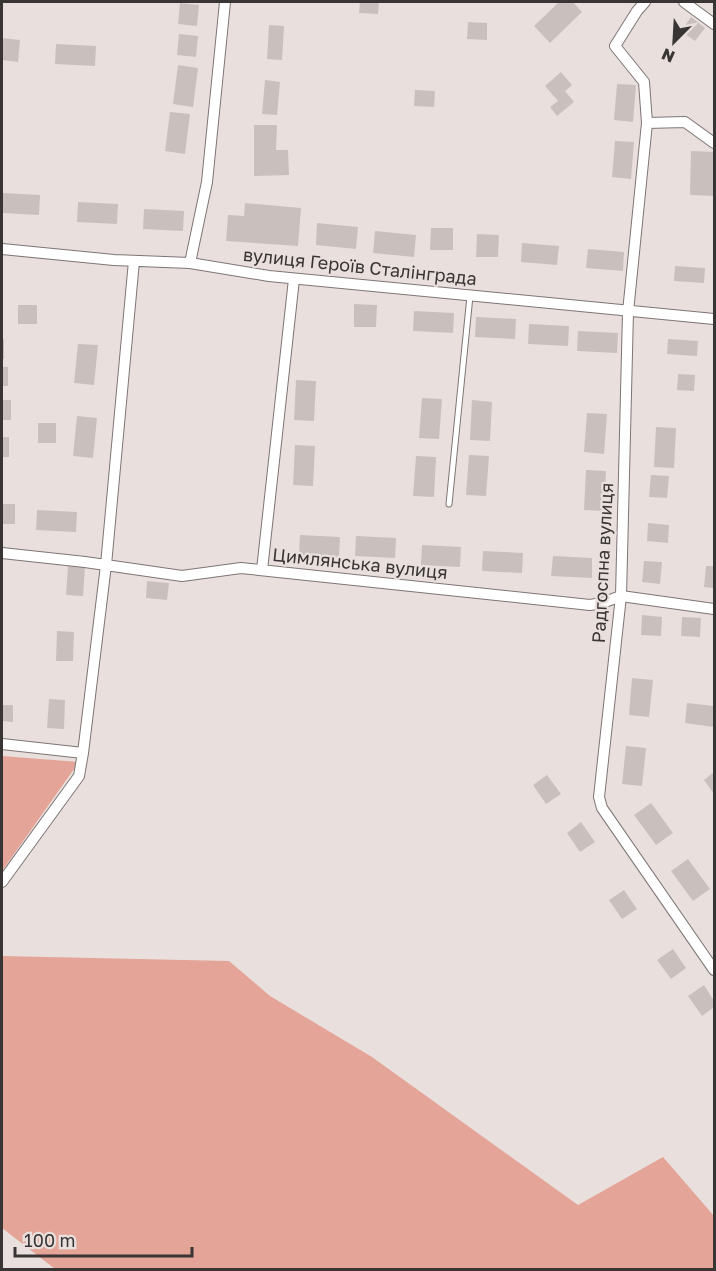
<svg xmlns="http://www.w3.org/2000/svg" width="716" height="1271" viewBox="0 0 716 1271" font-family="'Golos Text',sans-serif">
<style>
.green{fill:#e4a497}
.building{fill:#c9c0be}
.lines{fill:none;stroke-linecap:round;stroke-linejoin:round}
.lane-casing{stroke:#7d7574;stroke-width:7}
.street-casing{stroke:#7d7574;stroke-width:12}
.lane{stroke:#fff;stroke-width:5}
.street{stroke:#fff;stroke-width:10}
.labels{text-anchor:middle;stroke-width:4.5;stroke-linejoin:round;paint-order:stroke}
.street-label{font-size:18px;fill:#393534;stroke:#e9e0de}
</style>
<rect width="100%" height="100%" fill="#e9e0de"/>
<path class="green" d="M2,756L79,762L2,871Z
M2,956L229,961L270,996L372,1057L578,1205L663,1157L714,1216V1269H55L2,1228Z"/>
<path class="building" d="M360,2H379L378,14L359,13Z
M559,2H573L582,12L550,43L534,26Z
M180,3L199,5L197,26L178,24Z
M691,17L705,28L695,41L681,31Z
M468,22L487,23V40L467,39Z
M269,25L284,26L282,60L267,59Z
M179,34L198,36L196,57L177,55Z
M2,38L20,40L18,62L2,60Z
M56,44L96,46L95,66L55,64Z
M178,65L198,68L193,107L173,104Z
M561,72L572,85L565,91L574,102L557,116L550,107L558,101L545,86Z
M265,80L280,82L277,115L262,114Z
M617,84L636,85L633,122L614,120Z
M415,90L435,91L434,107L414,106Z
M170,112L190,114L185,154L165,151Z
M254,125H277L276,150H288L289,175L254,176Z
M615,141L634,142L631,179L612,177Z
M691,151L714,152V196L690,195Z
M2,193L40,195L39,215L2,213Z
M78,202L118,204L117,224L77,222Z
M245,203L301,208L298,246L226,241L228,215L244,216Z
M144,209L184,211L183,231L143,229Z
M317,223L358,227L356,249L316,245Z
M431,228H453V250H430Z
M375,231L416,235L414,257L373,253Z
M477,234L499,235L498,257H476Z
M522,243L559,246L557,265L521,262Z
M588,249L624,252L623,271L586,268Z
M675,266L705,268L704,283L674,281Z
M354,304L377,305L376,327H354Z
M18,305H37V324H18Z
M414,311L454,313L453,333L413,331Z
M476,317L516,319L515,339L475,337Z
M529,324L569,326L568,346L528,344Z
M578,331L618,333L617,353L577,351Z
M2,339H4V359H2Z
M668,339L698,341L697,356L667,354Z
M78,344L98,345L94,385L74,383Z
M2,367H8V386H2Z
M678,374L695,375L694,391L677,390Z
M296,380L316,381L314,421L294,420Z
M422,398L442,399L439,439L419,438Z
M2,400H11V420H2Z
M472,400L492,402L490,441L470,440Z
M587,413L607,414L604,454L584,452Z
M77,416L97,418L93,458L73,456Z
M38,423H56V443H38Z
M656,427L676,428L674,468L654,467Z
M2,437H9V457H2Z
M295,445L315,446L313,486L293,485Z
M469,455L489,456L486,496L466,495Z
M416,456L436,457L434,497L413,496Z
M586,470L606,471L604,511L584,510Z
M651,475L669,476L667,498L649,497Z
M2,504H15V524H2Z
M37,510L77,512L76,532L36,530Z
M648,523L669,525L668,543L647,541Z
M300,535L340,537L339,557L299,555Z
M356,536L396,538L395,558L355,556Z
M422,545L461,547L460,567L421,565Z
M483,551L523,553L522,573L482,571Z
M553,556L592,558V578L551,576Z
M644,561L662,562L660,584L642,582Z
M68,566L85,567L83,596L66,595Z
M706,566H714V588L704,587Z
M147,581L169,583L167,600L146,598Z
M642,615L662,617L661,636L641,635Z
M682,617L701,618L700,637L681,636Z
M57,631L74,632L73,661H56Z
M632,678L653,680L649,717L629,715Z
M49,699L65,700L64,729L47,728Z
M687,703L714,706V727L685,723Z
M2,705H13V722L2,721Z
M626,746L646,748L642,786L622,784Z
M714,772V794L704,780Z
M547,775L561,794L546,804L533,785Z
M651,803L673,833L656,845L634,815Z
M581,822L595,842L580,852L567,833Z
M688,859L710,889L693,901L671,871Z
M624,890L637,909L622,919L609,900Z
M673,949L686,968L671,979L657,960Z
M704,985L714,1001V1007L702,1016L688,996Z"/>
<g class="lines">
<g class="lane-casing">
<path id="lane" d="M449,504L470,296"/>
</g>
<g class="street-casing">
<path id="street" d="M645,2L637,11L615,46L644,82L647,123L685,122L714,143
M684,2L714,24
M647,123L628,312L621,596L599,797L602,808L714,970
M2,249L114,260L190,263L269,276L714,319
M190,263L207,182L225,2
M2,553L85,562L182,576L241,568L590,605L602,603L621,596L714,609
M262,570L294,279
M2,744L83,753
M2,882L79,776L83,753L106,565L134,261"/>
</g>
<use href="#lane" class="lane"/>
<use href="#street" class="street"/>
</g>
<g class="labels">
<g class="street-label">
<text transform="translate(360 267) rotate(6)" y="6">вулиця Героїв Сталінграда</text>
<text transform="translate(603 563) rotate(-87)" y="6">Радгоспна вулиця</text>
<text transform="translate(360 564) rotate(6)" y="6">Цимлянська вулиця</text>
</g>
</g>
<rect width="716" height="1271" fill="none" stroke="#393534" stroke-width="6"/>
<g transform="translate(674 42) rotate(204)" stroke="#e9e0de" stroke-width="4.5" paint-order="stroke">
<path d="M0-4.5L10 22L0 15L-10 22Z" fill="#393534"/>
<text y="-9" font-size="16" font-weight="bold" text-anchor="middle" fill="#393534">N</text>
</g>
<path d="M15 1247v9h177v-9" fill="none" stroke="#393534" stroke-width="3"/>
<text x="24" y="1247" font-size="18" fill="#393534" stroke="#e9e0de" stroke-width="4.5" paint-order="stroke">100 m</text>
</svg>
